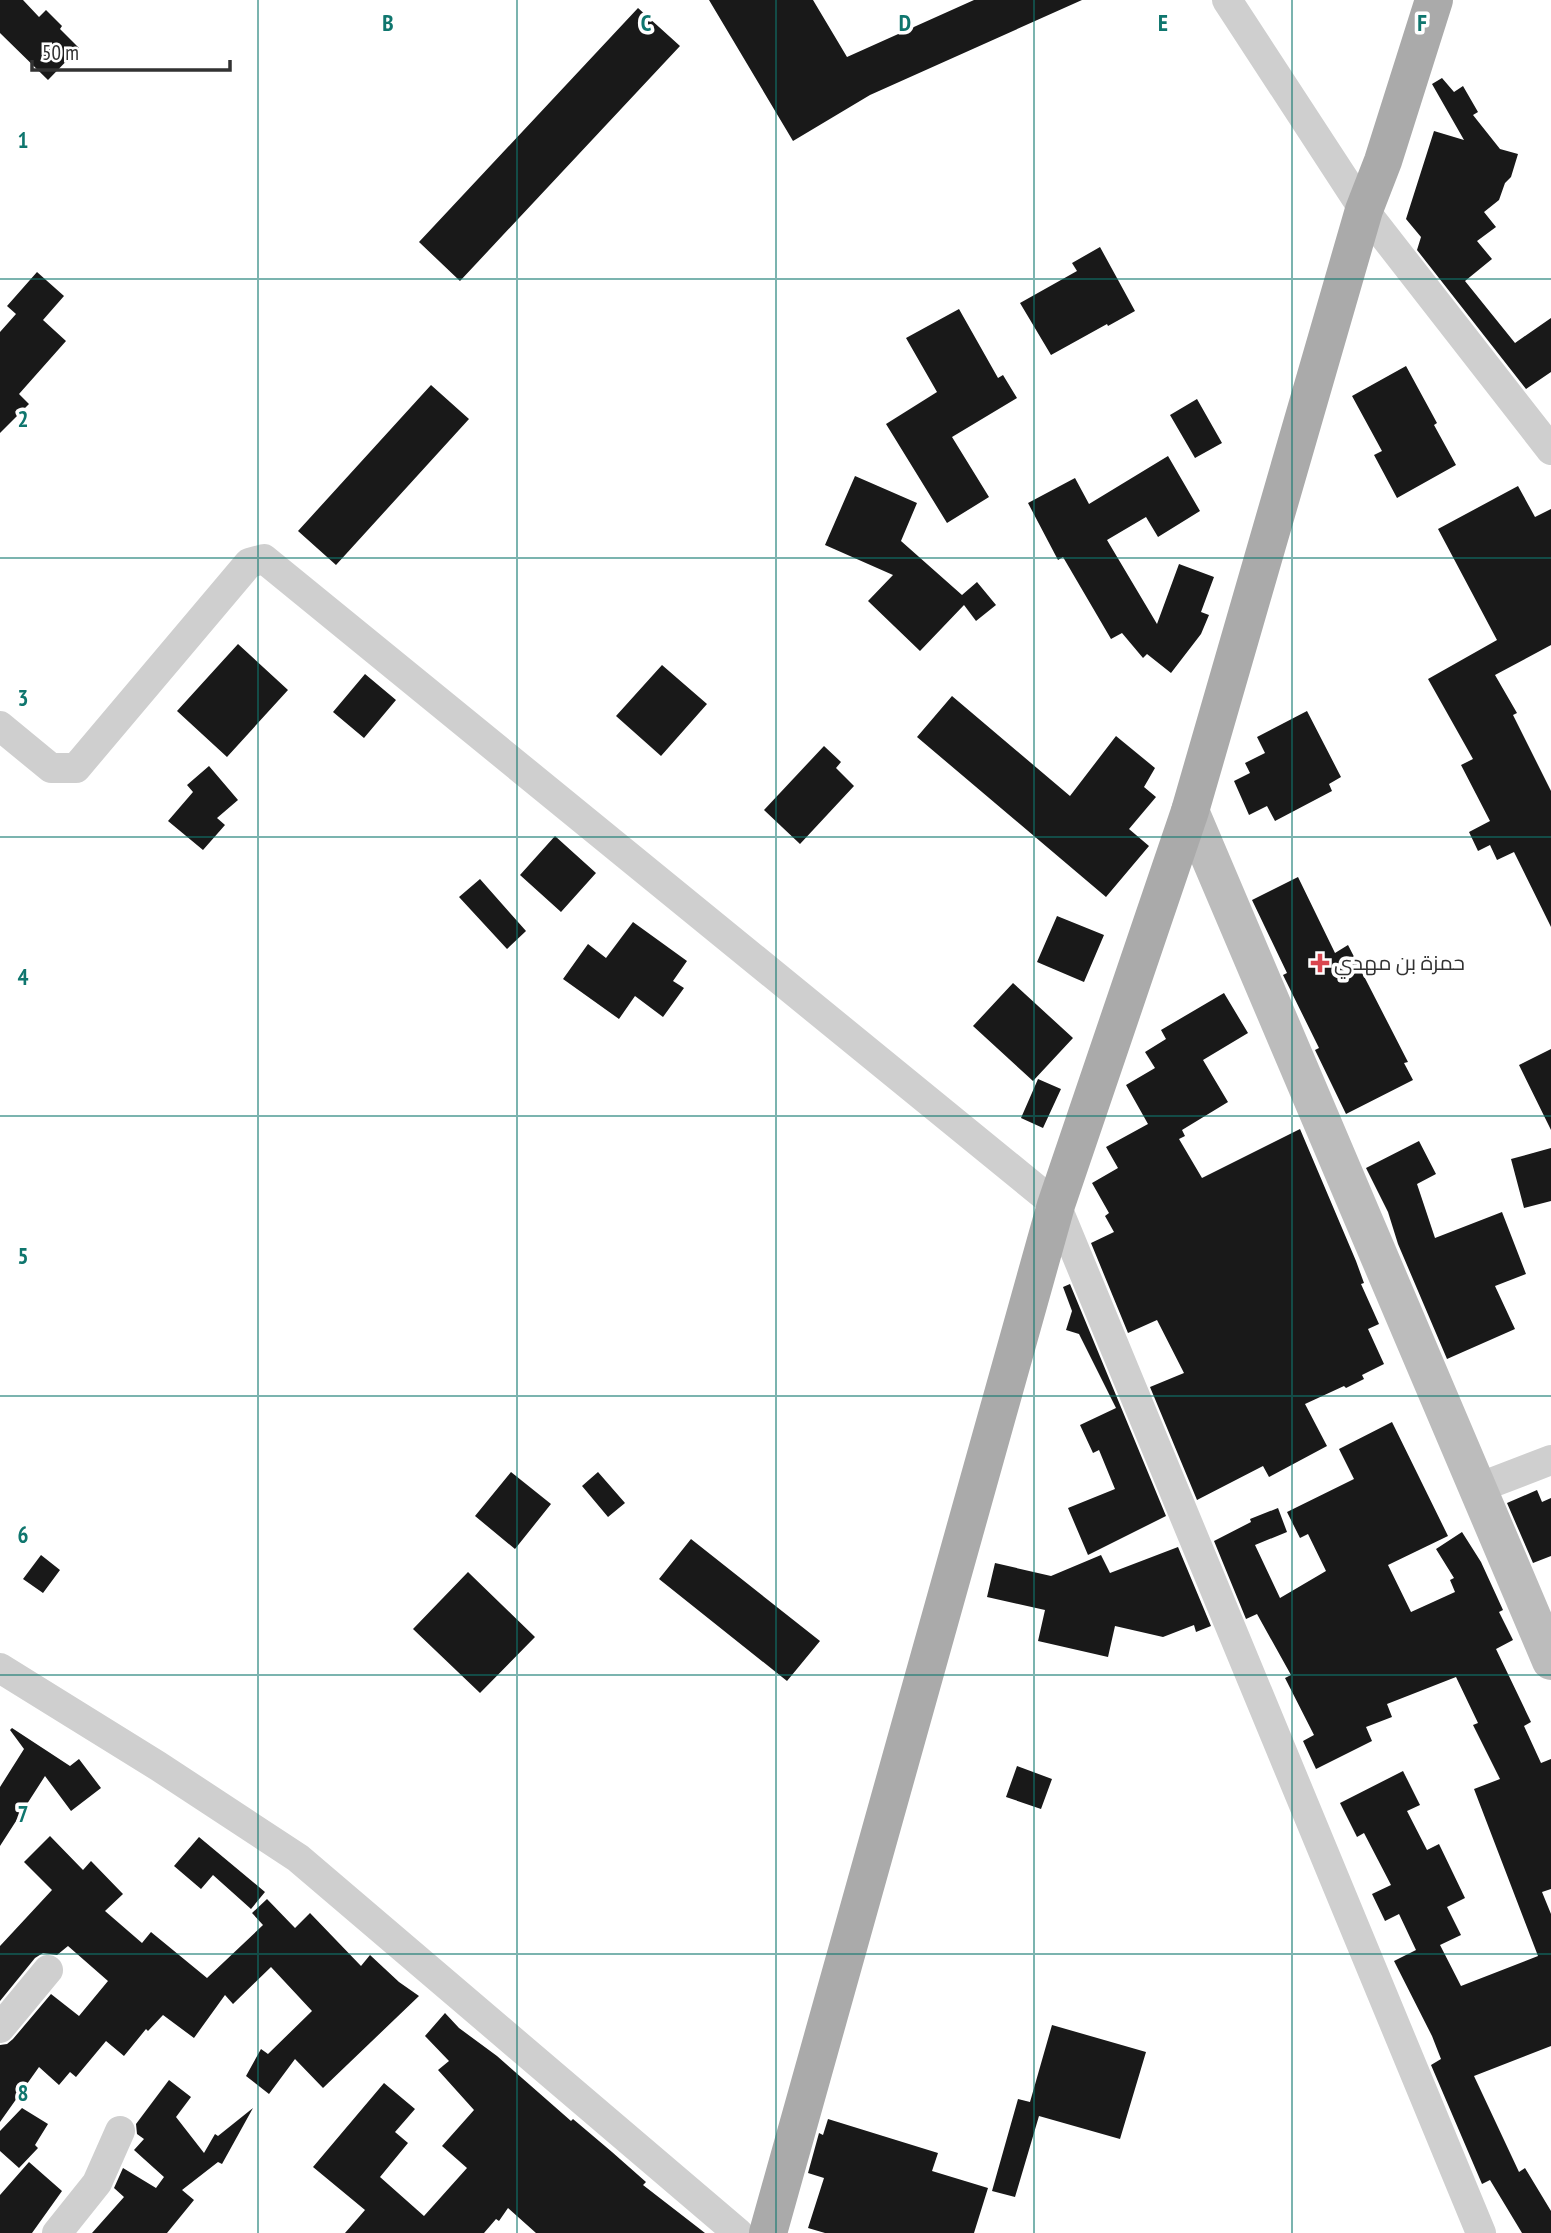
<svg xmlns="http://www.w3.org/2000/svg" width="1551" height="2233" viewBox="0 0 1551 2233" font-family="'PT Sans Narrow',Cairo,sans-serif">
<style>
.building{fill:#191919}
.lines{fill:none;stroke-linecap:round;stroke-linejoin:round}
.street{stroke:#cfcfcf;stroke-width:30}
.secondary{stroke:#bcbcbc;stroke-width:38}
.primary{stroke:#aaa;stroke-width:38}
.grid{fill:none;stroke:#0f766e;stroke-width:2;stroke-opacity:0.55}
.poi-dot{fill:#d9454f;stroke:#fff;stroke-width:2.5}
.labels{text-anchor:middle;stroke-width:7;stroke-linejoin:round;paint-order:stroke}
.poi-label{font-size:21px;fill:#323232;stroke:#fff;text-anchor:start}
.grid-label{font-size:23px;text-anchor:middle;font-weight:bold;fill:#0f766e;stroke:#fff;stroke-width:7;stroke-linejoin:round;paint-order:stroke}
</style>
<rect width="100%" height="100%" fill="#fff"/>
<path class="building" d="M0,0H23L39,17L46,10L62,26L60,29L79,48L48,80L0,33Z
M709,0H813L847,57L974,0H1082L870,95L793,141Z
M638,8L680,46L460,281L419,242Z
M1442,78L1454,92L1463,86L1478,112L1473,115L1500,149L1518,154L1511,177L1505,183L1499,200L1484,212L1496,227L1477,241L1492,259L1465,281L1515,343L1551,318V372L1526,389L1417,250L1421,237L1406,219L1434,131L1464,140L1432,84Z
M1100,247L1135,311L1108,326L1107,324L1051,355L1020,303L1077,271L1072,263Z
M37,272L64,296L43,320L66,341L19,394L29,404L0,433V332L16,314L7,306Z
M959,309L998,378L1003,375L1017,398L952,437L989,497L947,523L886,424L937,392L906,338Z
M1406,366L1437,423L1434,425L1456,465L1397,498L1374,455L1382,451L1352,396Z
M431,385L469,419L336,565L298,531Z
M1197,399L1222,443L1195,458L1170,415Z
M1168,456L1200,511L1158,537L1146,517L1107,540L1157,624L1179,564L1214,577L1201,612L1209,615L1201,634L1171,673L1147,654L1143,658L1122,633L1111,639L1063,557L1058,560L1028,503L1075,478L1089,504Z
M855,476L917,503L901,541L962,595L977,582L996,605L976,621L964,605L920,651L868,601L893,575L825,545Z
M1518,486L1535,517L1551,509V645L1495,675L1517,713L1513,715L1551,791V927L1514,852L1497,860L1490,845L1478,851L1469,832L1490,821L1461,765L1473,759L1428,679L1497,640L1438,529Z
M238,644L288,690L227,757L177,711Z
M662,665L707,704L661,756L616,716Z
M365,674L396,700L364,738L333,712Z
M952,696L1070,796L1116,736L1155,768L1144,787L1156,797L1129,829L1149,846L1106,897L917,737Z
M1307,711L1341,777L1329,784L1332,791L1275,821L1267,806L1249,815L1234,781L1250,773L1245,763L1265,753L1257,737Z
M824,746L841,762L836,768L854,786L800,844L764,810Z
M209,766L238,800L217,818L225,825L203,850L168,821L193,792L187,785Z
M555,836L596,873L561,912L520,875Z
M1298,877L1335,953L1348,945L1408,1062L1404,1063L1413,1080L1346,1114L1315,1050L1319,1048L1283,975L1287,973L1252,900Z
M480,879L526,931L507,949L459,897Z
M1057,916L1104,935L1084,982L1037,962Z
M633,922L687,961L673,981L684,988L663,1017L635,996L619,1019L563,979L588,944L606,958Z
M1013,983L1073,1038L1033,1081L973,1026Z
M1224,993L1248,1033L1203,1060L1228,1102L1182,1130L1185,1136L1179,1139L1202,1178L1300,1129L1356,1261L1364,1283L1361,1284L1379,1324L1368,1329L1384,1364L1362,1375L1364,1379L1346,1388L1344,1386L1305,1404L1327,1446L1269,1477L1263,1466L1197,1500L1150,1387L1184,1373L1157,1320L1128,1333L1091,1243L1114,1232L1105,1216L1109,1213L1092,1183L1118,1168L1106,1147L1148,1124L1126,1085L1155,1068L1145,1052L1166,1039L1161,1030Z
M1551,1049V1130L1519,1065Z
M1038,1079L1061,1089L1043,1128L1021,1118Z
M1419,1141L1436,1174L1417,1184L1435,1238L1502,1212L1526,1274L1495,1286L1515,1329L1447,1359L1398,1244L1388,1212L1366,1168Z
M1551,1148V1201L1524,1208L1511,1159Z
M1070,1284L1166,1516L1088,1555L1068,1508L1115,1489L1099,1450L1093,1453L1080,1425L1116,1408L1079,1334L1066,1330L1072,1311L1063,1287Z
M1392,1422L1448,1536L1388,1565L1411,1612L1455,1592L1450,1580L1454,1578L1436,1549L1462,1532L1481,1562L1503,1610L1499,1612L1513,1640L1496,1649L1531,1722L1524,1726L1541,1763L1551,1759V1889L1542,1892L1551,1914V2046L1474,2076L1519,2172L1525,2168L1551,2211V2233H1522L1490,2180L1482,2184L1431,2065L1441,2059L1432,2036L1394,1961L1416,1950L1399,1914L1385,1921L1372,1894L1391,1885L1364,1833L1357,1837L1340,1803L1403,1771L1420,1805L1407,1811L1427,1850L1439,1844L1465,1898L1447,1907L1461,1935L1440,1945L1461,1986L1538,1956L1474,1789L1500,1779L1473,1725L1478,1723L1456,1677L1387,1704L1392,1717L1366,1727L1372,1741L1316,1769L1303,1741L1314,1735L1285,1678L1291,1675L1257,1614L1246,1619L1214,1541L1251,1522L1250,1519L1278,1508L1287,1532L1255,1545L1280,1598L1326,1571L1308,1534L1300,1538L1287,1512L1354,1479L1339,1449Z
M511,1472L551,1504L515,1549L475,1516Z
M598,1472L625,1503L608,1517L582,1486Z
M1537,1490L1542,1502L1551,1498V1556L1533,1563L1507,1503Z
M691,1539L820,1641L787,1681L659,1579Z
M1178,1547L1211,1626L1196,1632L1194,1625L1163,1637L1115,1626L1108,1657L1038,1641L1045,1610L987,1597L995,1563L1051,1576L1101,1555L1110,1573Z
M41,1555L60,1570L43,1593L23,1579Z
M468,1572L535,1637L480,1693L413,1629Z
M12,1728L70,1766L79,1759L101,1788L71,1811L45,1776L0,1846V1787L24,1749L10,1730Z
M1017,1766L1052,1779L1041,1809L1006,1797Z
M50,1836L83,1870L91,1861L123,1894L105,1911L142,1943L151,1932L207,1978L263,1925L252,1913L267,1899L295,1928L310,1913L361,1966L370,1955L399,1982L419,1996L323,2088L295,2059L269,2094L246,2076L261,2049L268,2054L312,2011L271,1967L233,2004L225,1995L194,2038L163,2015L148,2031L146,2029L124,2056L106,2041L76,2077L70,2072L59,2085L39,2067L0,2122V2045L7,2044L13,2039L51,1994L79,2016L108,1981L68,1946L57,1955L43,1953L35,1958L0,2001V1946L52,1890L24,1862Z
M199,1837L265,1892L251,1909L213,1875L201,1889L174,1866Z
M445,2013L459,2028L497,2056L571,2121L573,2119L612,2152L646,2182L643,2185L705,2233H536L508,2208L499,2221L496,2219L484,2233H345L365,2210L313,2167L384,2083L415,2109L395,2132L408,2143L380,2177L424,2216L467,2168L442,2146L474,2110L438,2070L449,2061L425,2036Z
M1052,2025L1146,2052L1120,2139L1039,2116L1015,2197L992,2191L1018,2099L1030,2102Z
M169,2080L191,2097L176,2117L204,2153L215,2134L218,2136L253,2108L222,2164L218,2162L182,2190L194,2200L167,2233H92L124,2197L114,2188L123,2168L156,2188L164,2177L134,2150L144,2139L137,2134L136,2124Z
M22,2108L48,2124L35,2145L38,2148L19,2168L0,2151V2131Z
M828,2119L938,2153L932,2171L988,2188L974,2233H825L808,2228L824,2178L808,2173L819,2133L823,2135Z
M29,2162L62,2191L32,2233H0V2195Z"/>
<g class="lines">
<path class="street" d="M1227,0L1364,210L1551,450
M0,726L51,768H76L249,563L264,559L1056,1205L1481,2233
M1478,1488L1551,1460
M0,1668L158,1766L298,1858L738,2233
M0,2028L48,1970
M57,2233L97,2183L120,2131"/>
<path class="secondary" d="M1190,811L1551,1661"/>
<path class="primary" d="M768,2233L1056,1205L1190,811L1364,210L1383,161L1434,0"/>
</g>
<path class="grid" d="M258,0V2233M517,0V2233M776,0V2233M1034,0V2233M1292,0V2233M0,279H1551M0,558H1551M0,837H1551M0,1116H1551M0,1396H1551M0,1675H1551M0,1954H1551"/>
<path class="poi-dot" d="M1316.5 952.5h7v7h7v7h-7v7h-7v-7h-7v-7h7z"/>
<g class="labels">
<g class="poi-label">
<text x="1334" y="970">حمزة بن مهدي</text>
</g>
</g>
<g class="grid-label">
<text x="388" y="31">B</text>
<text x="646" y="31">C</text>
<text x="905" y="31">D</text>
<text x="1163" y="31">E</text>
<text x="1422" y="31">F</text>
<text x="23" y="148">1</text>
<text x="23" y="427">2</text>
<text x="23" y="706">3</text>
<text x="23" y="985">4</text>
<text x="23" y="1264">5</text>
<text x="23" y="1543">6</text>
<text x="23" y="1822">7</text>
<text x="23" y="2101">8</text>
</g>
<path d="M32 60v10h198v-10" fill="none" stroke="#323232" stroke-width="3.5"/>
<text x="42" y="60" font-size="21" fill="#323232" stroke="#ffffff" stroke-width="5" paint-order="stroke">50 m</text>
</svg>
